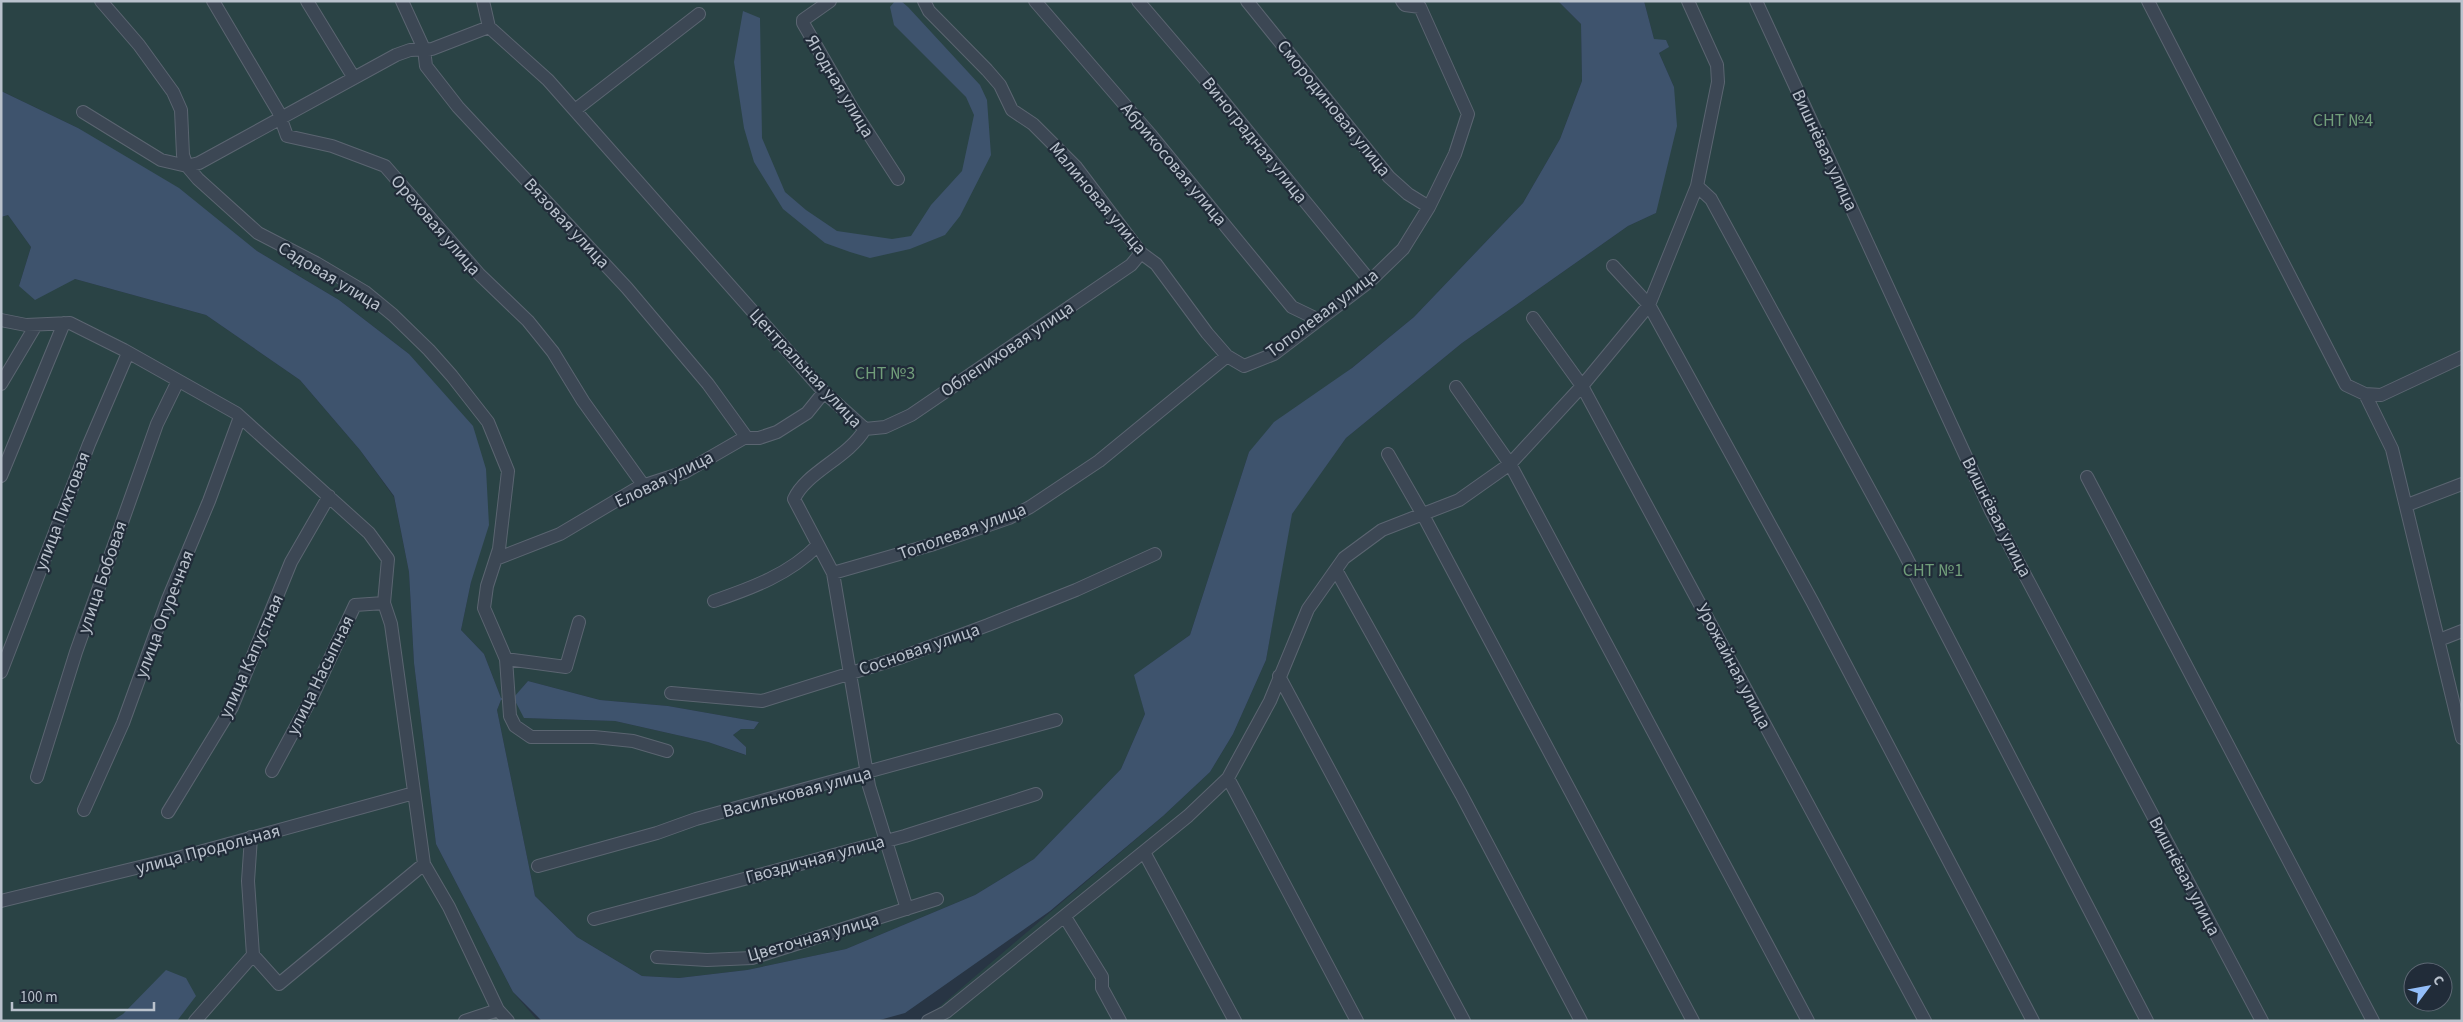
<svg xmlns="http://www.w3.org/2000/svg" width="2463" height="1022" viewBox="0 0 2463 1022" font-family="'Source Sans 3',sans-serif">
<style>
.green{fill:#2a4345;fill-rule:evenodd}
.water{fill:#3e536d}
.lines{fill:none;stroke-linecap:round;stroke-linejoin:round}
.minor-casing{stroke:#5b6571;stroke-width:14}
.minor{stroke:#3c4754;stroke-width:12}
.labels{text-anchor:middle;stroke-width:4.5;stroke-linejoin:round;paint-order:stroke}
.street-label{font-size:18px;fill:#bac2cd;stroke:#212c39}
.park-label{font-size:18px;fill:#719e7a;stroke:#212c39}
</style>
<rect width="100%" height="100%" fill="#283544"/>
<path class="green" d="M1,1H1558L1581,24L1582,81L1560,139L1523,203L1414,317L1249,452L1190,635L1135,675L1145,714L1121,769L1034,859L975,895L846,949L747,970L679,978L642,976L577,937L535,896L497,710L501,700L514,699L525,718L615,721L708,742L745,755L746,747L733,735L741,729H754L759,722L668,706L600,700L528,681L514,698H501L484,654L461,630L471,582L409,354L339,300L257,251L78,128L1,91Z
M1644,1H2462V1021H919L925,1019L1163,816L1210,772L1233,734L1266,660L1291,514L1346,438L1462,343L1628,226L1656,213L1674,87L1659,53L1668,47L1654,39ZM2413,972H2443V1002H2413Z
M8,215L31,247L19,286L75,279L206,315L300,380L360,450L394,497L409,572L414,663L436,844L513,992L538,1021H1V217Z"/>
<path class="water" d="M895,1H901L908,7L980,85L987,100L991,155L960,216L945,235L910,249L870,258L850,252L825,243L783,209L754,162L744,128L734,62L743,11L760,18L762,138L785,192L806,210L837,231L892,239L911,236L931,205L962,171L974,115L966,97L894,25L890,7Z
M1558,1H1644L1654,39L1666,40L1669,47L1659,53L1674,87L1677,126L1656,213L1628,226L1462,343L1346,438L1292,514L1266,660L1233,734L1210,772L1163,816L1050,911L905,1013L876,1021H542L513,992L436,844L414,663L409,572L394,496L360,450L300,380L206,315L75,279L35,300L19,286L31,247L8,215L1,217V91L78,128L179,188L257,251L339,300L409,354L473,426L486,469L489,525L471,582L461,630L484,654L501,698L514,697L528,681L600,700L668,706L759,722L754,729H741L733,735L746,747V755L708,742L615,721L524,718L514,699L501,700L497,710L535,896L577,937L642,976L679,978L747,970L846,949L975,895L1034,859L1121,769L1145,714L1134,675L1190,635L1249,452L1274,422L1352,368L1414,317L1523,203L1560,139L1582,81L1581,24Z
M166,970L186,978L196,996L177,1021H112L123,1014Z"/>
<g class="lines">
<g class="minor-casing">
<path id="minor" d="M101,1L139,45L173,92L181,110L183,155L187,166L199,163L396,55L410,50L432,49L489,27
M213,1L278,111L287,136L332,146L385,166L479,274L528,321L553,352L583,401L644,486
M307,1L354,78
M402,1L424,49L426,66L458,107L627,288L708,384L747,438
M483,1L489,27L548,80L824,392L865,429C848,458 806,472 794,499L833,573L869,786L907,909
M830,1L803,20V23L852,108L898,179
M924,1L929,11L987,70L1000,85L1012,110L1033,124L1076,167L1141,253L1156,264L1207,333L1227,356
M1035,1L1150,134L1292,307L1319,320
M1138,1L1210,85L1370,281
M1247,1L1389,177L1408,194L1429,207
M1756,1L1991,511L2262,1021
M2148,1L2346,385L2365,394L2392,449L2462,738
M575,110L699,14
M83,112L161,160L187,166L198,179L258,233L316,263L365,292L393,315L429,350L452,376L488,422L508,471L499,549L487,586L484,608L506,659L510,716L515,726L531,737H594L633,741L667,751
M1697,186L1711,199L1903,551L2147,1021
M1613,266L1649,305L1812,601L2033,1021
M1533,318L1582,386L1925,1021
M1,320L26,325L70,323L124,350L236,413L369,533L388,559L384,603L391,624L424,864L449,907L498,1010L508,1021
M1,384L36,325
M1456,387L1510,464L1808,1021
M2365,394L2381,395L2462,357
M865,429L885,427L911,415L1131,265L1141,253
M1388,454L1423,515L1693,1021
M1,476L64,323
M2087,477L2373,1021
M2407,505L2462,484
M496,559L560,534L639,487L685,472L744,438H759L777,432L807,413L824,392
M1336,570L1461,794L1581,1021
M833,573L934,544L1009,518L1030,507L1099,461L1227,356L1244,366L1274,354L1370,281L1403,249L1429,207L1455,154L1468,114L1420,7L1405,5L1402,1
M714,601C752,588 790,574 818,545
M2439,640L2462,631
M506,659L566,667L579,622
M1,672L89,444L128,353
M1279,676L1464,1021
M671,693L762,701L902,657L988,625L1076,590L1155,554
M272,771L312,697L355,605L384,603
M37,777L76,652L157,424L178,381
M1228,778L1357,1021
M84,810L123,723L168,599L209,501L240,417
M168,812L232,707L291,562L329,496
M251,837L248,881L253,955L279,984L424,864
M1144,852L1235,1021
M538,866L657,833L696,819L1056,720
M1,901L181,857L414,793
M1065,917L1102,977V988L1120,1021
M594,919L905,836L1036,794
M657,957L707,960L752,958L937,899
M195,1021L253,955
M465,1021L498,1010
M928,1021L946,1012L1188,816L1228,778L1270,701L1308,609L1344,558L1382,530L1459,500L1510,464L1582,386L1649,305L1697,186L1718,82L1717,65L1688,1"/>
</g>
<use href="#minor" class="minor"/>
</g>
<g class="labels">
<g class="street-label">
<text transform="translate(840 86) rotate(59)" y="6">Ягодная улица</text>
<text transform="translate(1334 108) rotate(51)" y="6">Смородиновая улица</text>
<text transform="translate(1255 140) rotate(51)" y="6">Виноградная улица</text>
<text transform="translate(1825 150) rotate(65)" y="6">Вишнёвая улица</text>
<text transform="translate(1174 164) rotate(50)" y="6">Абрикосовая улица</text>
<text transform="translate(1098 198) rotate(50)" y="6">Малиновая улица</text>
<text transform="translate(567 223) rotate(47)" y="6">Вязовая улица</text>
<text transform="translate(436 225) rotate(49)" y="6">Ореховая улица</text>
<text transform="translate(330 276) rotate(31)" y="6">Садовая улица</text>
<text transform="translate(1322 313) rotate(-37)" y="6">Тополевая улица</text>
<text transform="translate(1007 349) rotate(-34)" y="6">Облепиховая улица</text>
<text transform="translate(806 368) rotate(47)" y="6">Центральная улица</text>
<text transform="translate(664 479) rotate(-26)" y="6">Еловая улица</text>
<text transform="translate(62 511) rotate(-69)" y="6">улица Пихтовая</text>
<text transform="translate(1997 517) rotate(63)" y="6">Вишнёвая улица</text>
<text transform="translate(962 531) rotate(-20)" y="6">Тополевая улица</text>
<text transform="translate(102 577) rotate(-71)" y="6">улица Бобовая</text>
<text transform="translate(164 614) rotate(-69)" y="6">улица Огуречная</text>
<text transform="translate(919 649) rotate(-19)" y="6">Сосновая улица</text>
<text transform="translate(251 656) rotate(-66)" y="6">улица Капустная</text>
<text transform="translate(1734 666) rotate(62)" y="6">Урожайная улица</text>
<text transform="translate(320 675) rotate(-64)" y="6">улица Насыпная</text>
<text transform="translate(797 792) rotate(-15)" y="6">Васильковая улица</text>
<text transform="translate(208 849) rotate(-15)" y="6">улица Продольная</text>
<text transform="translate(815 859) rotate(-15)" y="6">Гвоздичная улица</text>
<text transform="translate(2185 876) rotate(62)" y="6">Вишнёвая улица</text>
<text transform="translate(813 937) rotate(-16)" y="6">Цветочная улица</text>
</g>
<g class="park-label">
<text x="2343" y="126">СНТ №4</text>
<text x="885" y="379">СНТ №3</text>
<text x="1933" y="576">СНТ №1</text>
</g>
</g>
<rect width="2463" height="1022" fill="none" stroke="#bac2cd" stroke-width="5"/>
<g transform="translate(2428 987) rotate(58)"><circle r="24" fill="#212c39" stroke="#5e6874"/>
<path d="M0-4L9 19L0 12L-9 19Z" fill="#93bef9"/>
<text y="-8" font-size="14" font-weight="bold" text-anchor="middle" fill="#bac2cd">С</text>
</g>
<path d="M12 1002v8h142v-8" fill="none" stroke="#bac2cd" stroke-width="2.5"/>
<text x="20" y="1002" font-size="15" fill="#bac2cd" stroke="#212c39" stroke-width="4" paint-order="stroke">100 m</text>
</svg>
